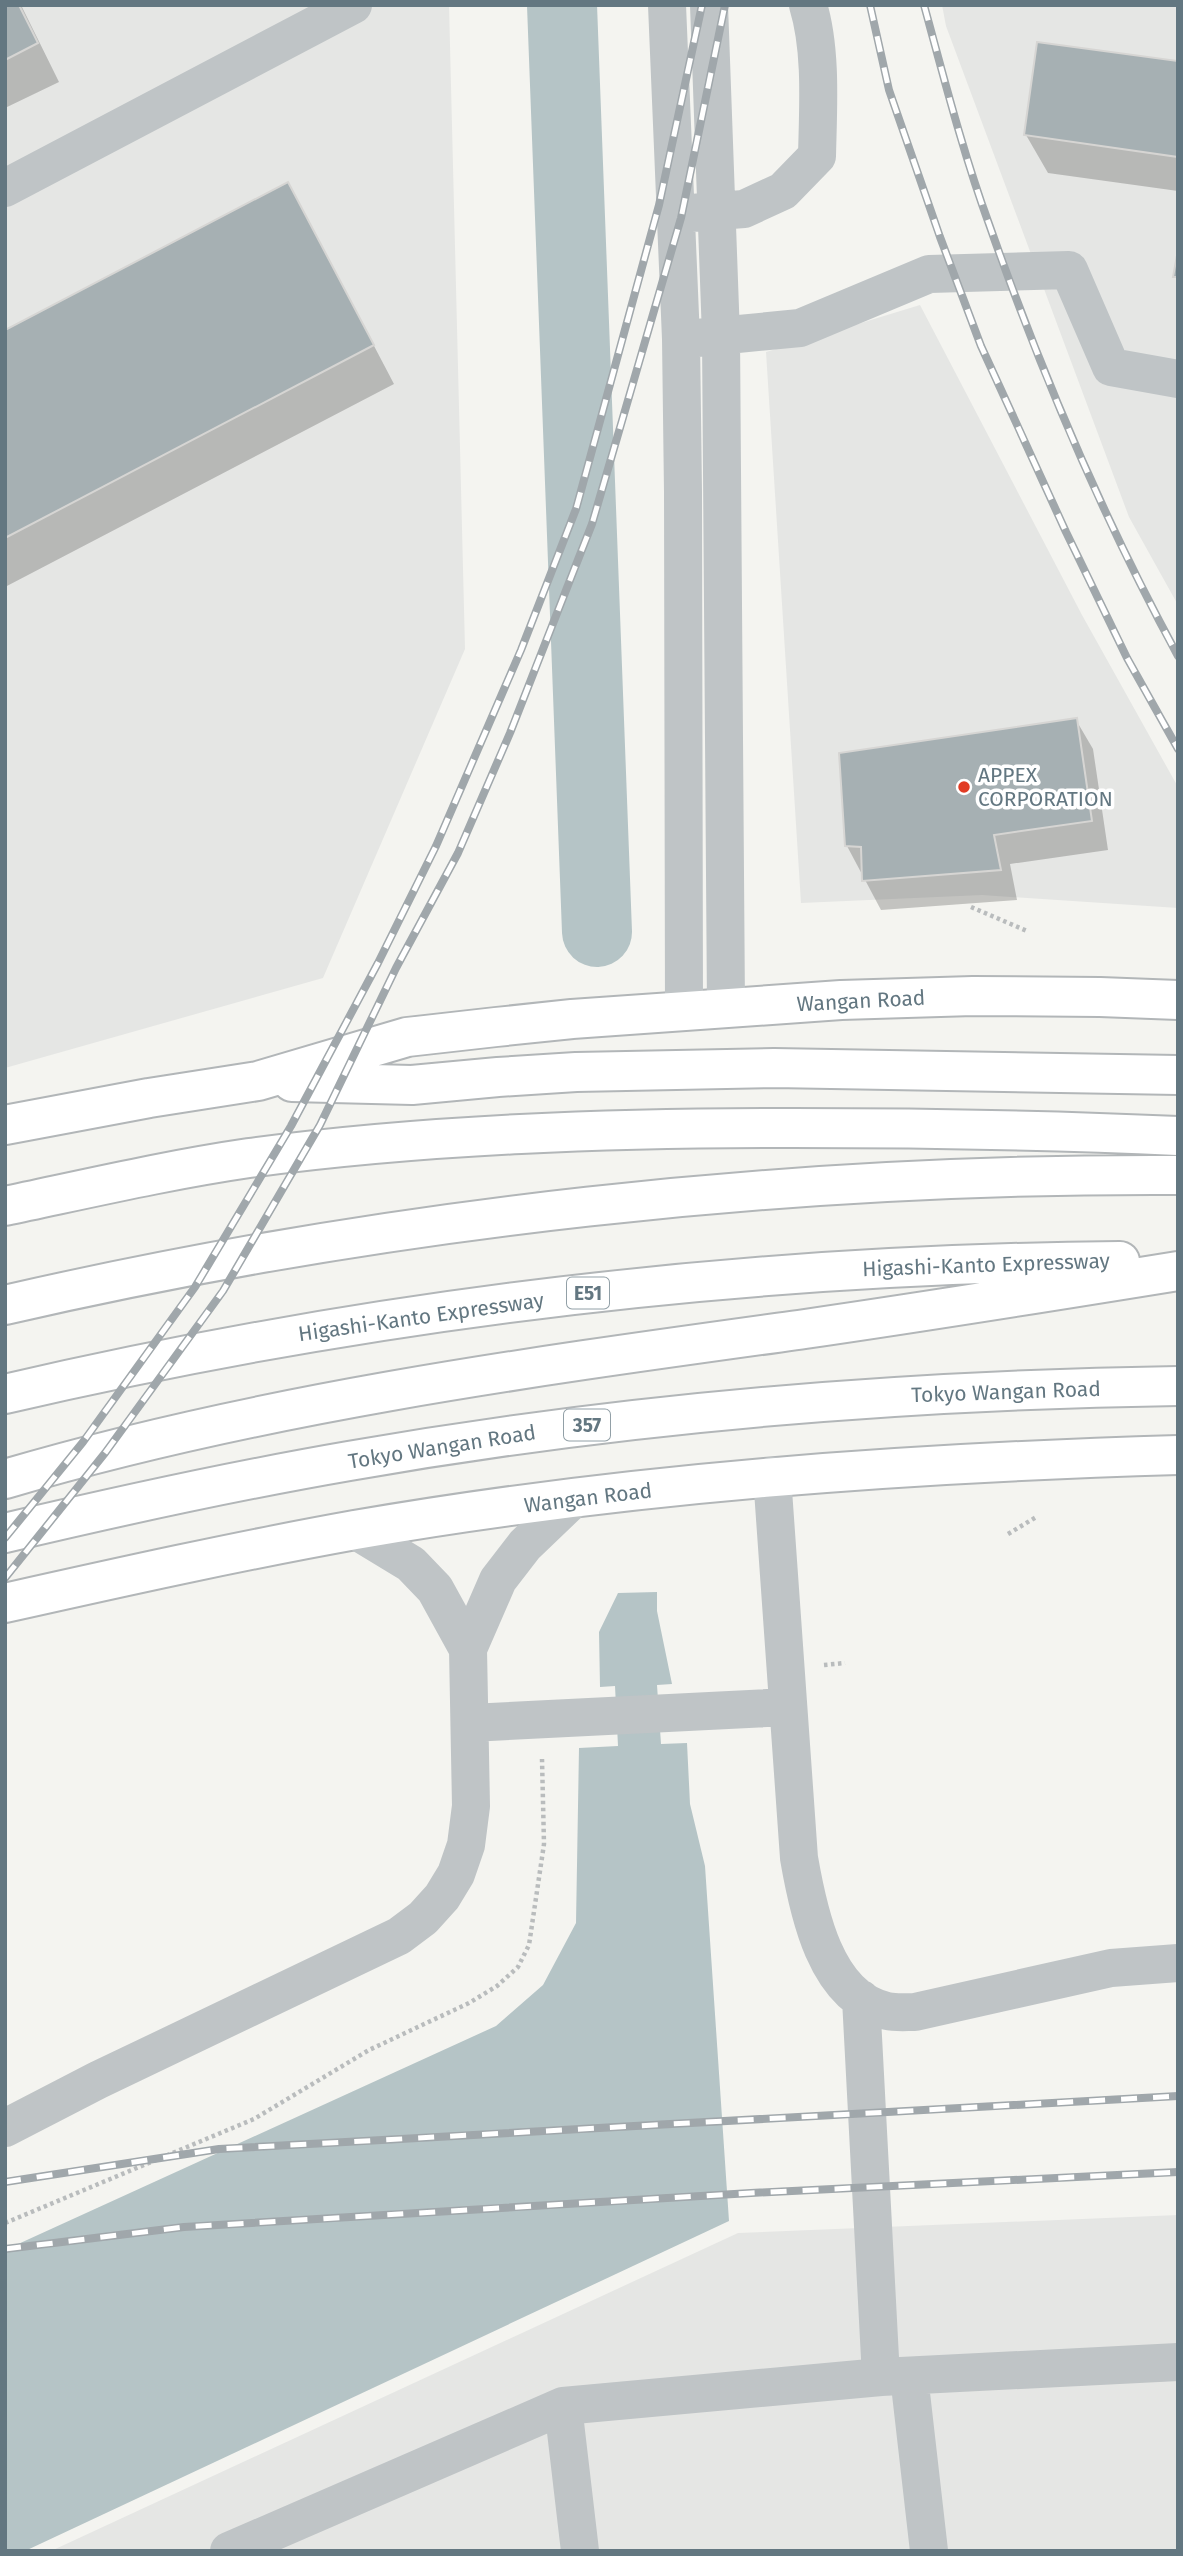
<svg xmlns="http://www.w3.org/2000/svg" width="1183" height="2556" viewBox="0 0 1183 2556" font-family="'Fira Sans',sans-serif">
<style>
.built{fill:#e5e6e4}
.water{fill:#b5c4c6}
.shadow{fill:#0003}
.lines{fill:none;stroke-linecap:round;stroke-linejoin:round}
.river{stroke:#b5c4c6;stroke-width:70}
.building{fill:#a6b0b3;stroke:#d6d5d3;stroke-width:2}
.highway-casing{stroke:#b2b6b8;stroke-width:42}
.path{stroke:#b9bcbd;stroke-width:4.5;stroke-dasharray:3.5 3.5;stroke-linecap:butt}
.minor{stroke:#bfc4c6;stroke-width:38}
.highway{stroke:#fff;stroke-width:38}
.rail-casing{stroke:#a0a7ab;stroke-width:8}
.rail{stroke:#fff;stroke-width:5;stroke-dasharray:16;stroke-linecap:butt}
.poi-dot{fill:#e13b24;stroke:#fff;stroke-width:2.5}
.labels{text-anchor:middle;stroke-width:7;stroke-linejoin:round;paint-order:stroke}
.shield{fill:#fff;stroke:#92a0a7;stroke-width:2}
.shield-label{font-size:19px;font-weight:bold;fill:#637781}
.poi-label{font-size:21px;fill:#637781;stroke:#fff;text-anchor:start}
.street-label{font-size:21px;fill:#637781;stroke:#fff}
</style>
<rect width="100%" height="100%" fill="#f4f4f0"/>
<path class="built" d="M5,5H449L465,649L323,978L5,1068Z
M942,5H1178V605L1129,517L946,26Z
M920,305L1082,615L1178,787V908L982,895L801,903L766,352Z
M1178,2215V2551H51L738,2233Z"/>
<path class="water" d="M657,1592V1611L672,1684L657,1685L661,1744L687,1743L690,1804L705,1866L729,2221L25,2551H5V2250L496,2026L543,1985L576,1923L579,1748L618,1746L615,1686L600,1687L599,1632L618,1593Z"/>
<path class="shadow" d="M5,5H21L59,82L5,108Z
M1178,63V191L1048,173L1026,135Z
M309,222L394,384L5,587V332Z
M1076,720L1093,749L1108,850L1010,864L1017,900L881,910L847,846Z"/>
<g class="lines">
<path class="river" d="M562,5L597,932"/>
</g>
<path class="building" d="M5,5H19L38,43L5,60Z
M1037,42L1178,61V157L1024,135Z
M288,182L374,345L5,538V330Z
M1178,250V277H1173Z
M1077,718L1092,821L994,835L1001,870L862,881L861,847L845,846L839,753Z"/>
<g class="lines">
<g class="highway-casing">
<path id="highway" d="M292,1082L412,1085L498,1077L576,1072L774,1068L1178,1075
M5,1125L149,1098L258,1081L407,1037L496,1027L572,1019L841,1000L973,996L1100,997L1178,1000
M5,1206C86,1189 167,1170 249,1158C430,1134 611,1128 793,1128C921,1128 1049,1130 1178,1136
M5,1305C383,1218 790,1173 1178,1175
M5,1394C371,1309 745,1264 1120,1261
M5,1479C266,1402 537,1366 805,1329C929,1311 1054,1291 1178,1271
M5,1533C119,1506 233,1481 349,1461C623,1413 900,1390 1178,1386
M5,1603C121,1577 238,1551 355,1530C626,1483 903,1463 1178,1455"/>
</g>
<path class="path" d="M971,907L1027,931
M1008,1534L1038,1516
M824,1665L845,1663
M5,2223L254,2119L369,2050L469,2003L497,1986L518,1967L529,1945L544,1844L542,1759"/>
<path class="minor" d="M667,5L681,339L683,492L684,1011
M709,5L721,336L726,1008
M5,188L353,5
M691,213L744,209L783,191L817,156C818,109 822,50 808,5
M697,338L800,328L929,274L1069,270L1111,367L1178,379
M772,1476L799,1858C808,1910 825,1998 887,2011C896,2013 906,2012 915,2012L1111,1968L1178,1963
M355,1530L411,1564L435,1589L468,1649
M470,1723L787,1707
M861,1999L881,2377
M5,2128L98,2080L399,1936L423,1918L442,1897L456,1874L466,1845L471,1806L468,1649L498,1580L525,1545L572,1500
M909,2376L929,2551
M563,2406L580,2551
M229,2551L563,2406L881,2377L1178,2362"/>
<use href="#highway" class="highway"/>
<g class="rail-casing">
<path id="rail" d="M870,5L889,90L940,237L981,346L1066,532L1127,658L1178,749
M924,5C944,78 963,153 989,224C1041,372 1103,518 1178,656
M5,1538L83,1442L195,1287L291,1126L378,963L436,846L521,650L576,509L659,205L702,5
M5,1578L105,1453L223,1291L320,1125L396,968L458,853L510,733L592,524L681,218L725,5
M5,2182L219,2149L1178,2096
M5,2249L184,2227L751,2193L1178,2172"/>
</g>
<use href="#rail" class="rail"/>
</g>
<circle class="poi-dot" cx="964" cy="787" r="7"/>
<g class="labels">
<g class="shield">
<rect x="567" y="1277.5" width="42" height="31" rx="5"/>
<rect x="564" y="1409.5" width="46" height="31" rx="5"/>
</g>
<g class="shield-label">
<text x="588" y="1300">E51</text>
<text x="587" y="1432">357</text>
</g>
<g class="poi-label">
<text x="978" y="782">APPEX<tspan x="978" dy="24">CORPORATION</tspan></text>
</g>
<g class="street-label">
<text transform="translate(861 1001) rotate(-3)" y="7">Wangan Road</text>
<text transform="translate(986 1265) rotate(-2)" y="7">Higashi-Kanto Expressway</text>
<text transform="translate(421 1317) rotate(-8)" y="7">Higashi-Kanto Expressway</text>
<text transform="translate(1006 1392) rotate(-2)" y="7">Tokyo Wangan Road</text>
<text transform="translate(442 1447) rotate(-9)" y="7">Tokyo Wangan Road</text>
<text transform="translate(588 1498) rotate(-7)" y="7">Wangan Road</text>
</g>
</g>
<rect width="1183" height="2556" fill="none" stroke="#637781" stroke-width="14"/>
</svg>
